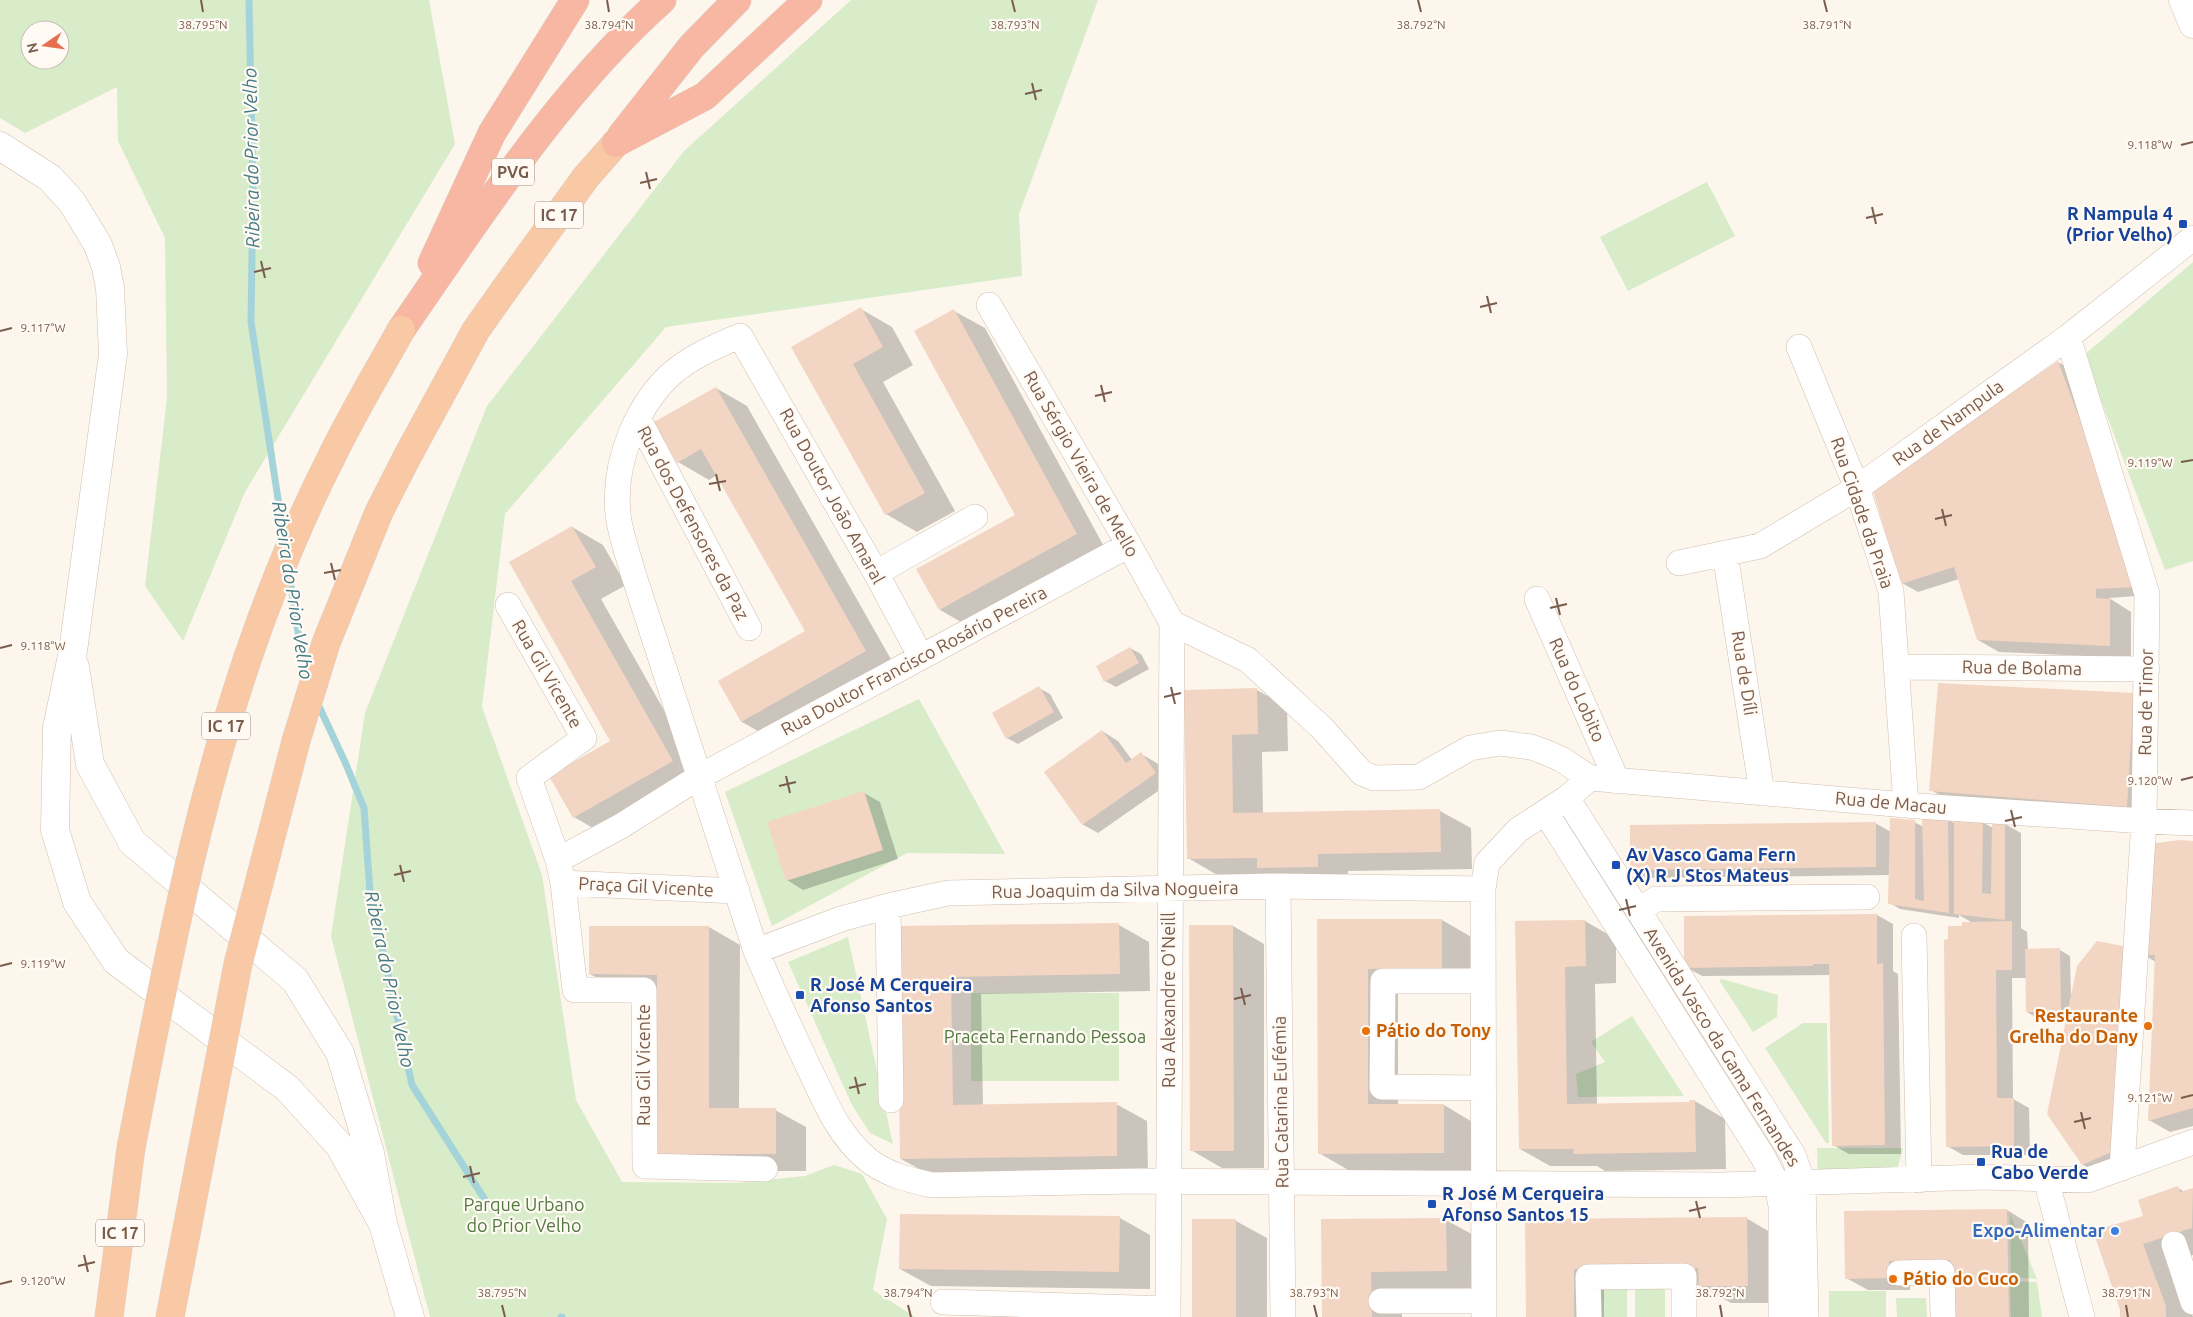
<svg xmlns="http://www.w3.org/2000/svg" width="2193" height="1317" viewBox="0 0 2193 1317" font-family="Ubuntu,sans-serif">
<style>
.green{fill:#d8ecc9;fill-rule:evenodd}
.shadow{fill:#0003}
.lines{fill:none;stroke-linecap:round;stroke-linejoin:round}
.stream{stroke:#a5d3da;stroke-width:7}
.building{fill:#f3d5c3}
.minor-casing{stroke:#d1beb0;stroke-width:26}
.tertiary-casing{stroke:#d1beb0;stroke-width:29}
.trunk-casing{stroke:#dad1cd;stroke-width:29}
.motorway-casing{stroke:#dad1cd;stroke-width:29}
.minor{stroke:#fff;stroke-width:25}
.tertiary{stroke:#fff;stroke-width:28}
.trunk{stroke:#f9c8a4;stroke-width:28}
.motorway{stroke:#f7b7a3;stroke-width:28}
.trunk-bridge-casing{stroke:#dad1cd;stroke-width:29;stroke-linecap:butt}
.trunk-bridge{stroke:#f9c8a4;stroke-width:28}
.ticks{fill:none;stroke:#7a5c4d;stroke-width:2}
.transit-dot{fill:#1a4fb4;stroke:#fffaf3;stroke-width:2}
.food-dot{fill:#e8710a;stroke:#fffaf3;stroke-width:2}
.shop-dot{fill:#3f7fe0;stroke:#fffaf3;stroke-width:2}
.labels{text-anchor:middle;stroke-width:4.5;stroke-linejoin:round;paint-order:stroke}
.shield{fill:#fffaf3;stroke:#a28b7f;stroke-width:1}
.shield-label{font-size:16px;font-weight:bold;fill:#7a5c4d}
.transit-label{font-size:18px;font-weight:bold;fill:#164399;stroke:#fffaf3;text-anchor:start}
.street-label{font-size:18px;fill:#7a5c4d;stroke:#fffaf3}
.food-label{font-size:18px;font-weight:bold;fill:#c56008;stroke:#fffaf3;text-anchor:start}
.park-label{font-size:18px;fill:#537a41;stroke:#fffaf3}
.shop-label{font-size:18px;font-weight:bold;fill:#366cbe;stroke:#fffaf3;text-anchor:end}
.water-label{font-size:19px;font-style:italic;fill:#437c86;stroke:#fffaf3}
.ticks-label{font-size:12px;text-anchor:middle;fill:#7a5c4d;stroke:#fffaf3;stroke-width:4.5;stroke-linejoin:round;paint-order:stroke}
</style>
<rect width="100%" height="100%" fill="#fdf6ec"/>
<path class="green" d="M0,0H429L455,144L245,492L183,641L145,586L167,398L165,238L118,141L117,87L25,133L0,118ZM30,30H60V60H30Z
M851,0H1098L1019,214L1022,276L666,327L505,514L482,707L542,875L576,1100L622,1182L739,1183L805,1176L834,1165L862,1174L887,1219L873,1290L915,1317H430L331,936L365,713L487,406L684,151Z
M1707,182L1735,236L1628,291L1600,237Z
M2193,262V561L2165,570L2084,355Z
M919,699L1005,854L907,853L772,926L725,792Z
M848,937L893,1144L870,1133L852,1105L788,962Z
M1722,979L1778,995L1777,1017L1753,1032L1719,980Z
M971,993H1119V1081H971Z
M1632,1016L1684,1096L1578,1097L1576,1074L1605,1062L1591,1042Z
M1803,1023H1827L1829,1143H1826L1765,1048Z
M1817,1148H1903L1897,1170L1818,1177Z
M2010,1214L2037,1279L2011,1277Z
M2010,1281L2037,1282L2042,1317H2011Z
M1597,1287H1627V1317H1597Z
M1635,1287H1665V1317H1635Z
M1829,1291H1886V1317H1829Z
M1896,1298H1926L1927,1317H1897Z"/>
<path class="shadow" d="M861,309L892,327L913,365L883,382L955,511L917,532L886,514L793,347Z
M954,311L985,328L1107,552L970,627L940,610L1017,516Z
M2058,362L2069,368L2151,595L2109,598L2131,612V658L1999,652L1978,640L1959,579L1918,592L1902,583Z
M716,388L747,406L896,668L772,739L742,722L719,682L807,632L717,475L709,480L678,462Z
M572,527L603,545L626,585L601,599L703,779L605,835L574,817L612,742L511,562Z
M1130,648L1141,654L1149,669L1116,687L1105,681Z
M1039,688L1050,694L1063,718L1018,744L1007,738Z
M1257,690L1287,707L1288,751L1262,752L1263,814L1440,811L1471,828L1472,869L1348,871V884L1219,876L1188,858L1186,691Z
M2134,694L2148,818L1952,802L1931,790Z
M1102,731L1118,741L1132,760L1141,754L1157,763L1171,782L1098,833L1082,824Z
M864,793L880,802L898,859L803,890L787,880Z
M1947,819L1956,824L1982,822L1993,828L2005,824L2021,833V928L2027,932L2028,950H2060L2070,956L2071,995L2123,947L2144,959L2135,1163L2104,1177L2082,1164L2068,1017L2037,1018L2027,1012L2026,978H2012L2013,1099L2029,1108L2030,1155H1963L1947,1146L1949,940L1963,927L1973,923L1959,915V918L1900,909L1890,903V875L1647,878L1631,869L1875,823L1891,832L1914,822L1924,827Z
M2193,842V1126L2170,1132L2149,1120L2156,962L2142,954Z
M1877,915L1893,924V971L1898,974L1901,1154H1849L1833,1145L1831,975L1702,976L1686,967Z
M1318,920H1442L1473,938V985L1398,986V1105H1444L1474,1123V1170L1350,1171L1319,1153Z
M1585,921L1616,939V983L1595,984L1597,1105L1690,1104L1695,1101L1725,1119L1726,1169L1605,1171L1597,1166H1550L1520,1149L1517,922Z
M1119,925L1149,942L1150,991L981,994L983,1105L1116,1104L1147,1121L1148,1173L932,1176L901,1159L898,928Z
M1233,926L1264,944V1168H1222L1191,1150Z
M709,927L740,945L739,1110H775L806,1127V1171H689L658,1153L659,992L621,991L590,974Z
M2178,1188L2185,1192L2193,1189V1255L2173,1261L2193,1317H2121L2144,1217Z
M2007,1210L2028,1223L2029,1317H1952L1951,1272L1910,1273V1290H1868L1846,1278Z
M1120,1218L1150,1235V1289L931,1286L900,1269Z
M1746,1218L1777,1236L1778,1303H1731L1699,1285L1604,1286V1317H1527L1526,1220Z
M1446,1220L1477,1237V1288L1402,1289V1317H1323L1322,1221Z
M1236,1221L1267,1238V1317H1193Z"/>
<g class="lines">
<path class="stream" d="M249,0L253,190L251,322L284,538
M289,574L305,677
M317,702L345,762L364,808L370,893L412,1085L487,1203
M561,1317H562"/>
</g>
<path class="building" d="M861,307L883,347L853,364L925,493L885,515L791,347Z
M954,309L1077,534L939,610L916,569L1015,515L914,331Z
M2058,361L2113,509L2136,587L2096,589V598L2110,599V646L1977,640L1954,567L1901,584L1872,488Z
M716,387L866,651L741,722L718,681L805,631L701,449L677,463L654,422Z
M572,526L596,567L571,581L673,761L573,818L549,776L610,741L509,562Z
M1130,647L1139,663L1104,682L1096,666Z
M1938,683L2134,693L2127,807L1929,791Z
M1039,686L1054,712L1006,739L992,713Z
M1257,688L1258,734L1232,735L1233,813L1440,809L1441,852L1318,854V867L1257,868V858L1187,859L1184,690Z
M1102,730L1126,763L1141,752L1156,773L1082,825L1044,772Z
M864,791L883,850L786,881L767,822Z
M1922,816L1948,818L1949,913L1888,904L1890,818L1915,820V899L1924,901Z
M1954,819L1983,821L1982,893L1991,894L1992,822H2005V920L1954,914Z
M1876,822V867L1630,870V825Z
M2180,840L2193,841V1108L2148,1121L2155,955H2141L2149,844Z
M1877,914V964L1883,963L1885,1145L1832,1146L1829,964H1813V966L1684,968V916Z
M1317,919H1442V968L1368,969V1104H1444V1153L1318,1154Z
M1585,920L1586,966L1565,967L1567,1104L1689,1102V1100H1695L1696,1152L1573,1154L1574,1149H1519L1515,921Z
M2012,921V970H1996L1997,1098H2014V1146L1946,1147L1944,940L1948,939V926H1962V922Z
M1119,923L1120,974L951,977L953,1105L1117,1102V1156L900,1159L897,926Z
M1189,925H1233L1234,1151H1190Z
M589,926H709V1108H776V1154H657V975L589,974Z
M2097,941L2123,946L2114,1151L2082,1165L2047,1114L2077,966Z
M2060,948L2061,1012H2026L2025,949Z
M2178,1186L2180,1192L2193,1188L2192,1228L2143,1244L2166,1306V1317H2120V1310L2093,1231L2143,1216L2138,1200Z
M2007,1209L2009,1317H1951L1950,1260L1889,1261L1890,1278L1845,1279L1844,1211Z
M900,1214L1120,1216L1119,1272L899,1269Z
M1747,1217L1748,1286H1699L1698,1268L1574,1269V1317H1526L1525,1219Z
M1446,1218L1447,1271L1371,1272L1372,1317H1322L1321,1219Z
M1192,1219H1236V1317H1192Z"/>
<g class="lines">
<g class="minor-casing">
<path id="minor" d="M989,305L1129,545L1172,623L1168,1317
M2068,337L2147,594L2144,821L2122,1168
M1799,347L1857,488L1891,591L1906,805
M638,418L749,628
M1725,553L1762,793
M1679,563L1760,546L1857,488L2068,337L2193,238
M876,573L975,517
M1537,599L1617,781
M508,605L584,738L529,778L558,860
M1172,623L1248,660L1322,728L1362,773L1374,778L1419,777L1470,748L1500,743L1531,747L1545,752L1561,759L1590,778L1918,806L2144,821L2193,823
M921,657L876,573L740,336C685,358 655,377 631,433C620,460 615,485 618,514C620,534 628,554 633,573L756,951C772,989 789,1025 806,1062C823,1096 836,1133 866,1158C884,1174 909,1180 932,1185L1137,1181L1721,1185L1983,1177L2088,1180L2193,1142
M1898,667L2147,669
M1567,798L1793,1155L1803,1183L1806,1317
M1546,813L1763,1157L1777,1184L1781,1206V1317
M563,883L575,990H644L645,1166L765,1169
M1278,886L1283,1317
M737,891L563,883L558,860L621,826L699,777L1129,545
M888,906L891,1100
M1638,911L1656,899L1867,897
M1914,936L1919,1180
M756,951L841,919L888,906L948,893L1278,886L1483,889
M1483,981H1383L1382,1087L1483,1088
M2046,1179L2082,1317
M2174,1244L2193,1302
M1899,1273L1942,1272L1943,1317
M1381,1301H1484
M943,1302L1168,1309
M1484,1317L1483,889L1487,863L1518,830L1567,798L1590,778
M1589,1317L1588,1277L1684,1276V1317"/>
</g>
<g class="tertiary-casing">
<path id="tertiary" d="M2183,0L2193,24
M0,146L50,178L72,202L98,245L106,267L110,288L113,354L73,651L57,728L55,830L77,902L116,961L287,1088L339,1145L383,1224
M75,667L90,764L132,842L295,980L340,1053L370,1153L383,1224L410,1317"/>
</g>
<g class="trunk-casing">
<path id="trunk" d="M505,289L586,177L616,143
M109,1317L131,1148
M170,1317L180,1265"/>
</g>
<g class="motorway-casing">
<path id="motorway" d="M621,136L692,46L737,0
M616,143L705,96L808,0
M432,263L492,133L575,0
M401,330C479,217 559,92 662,0"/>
</g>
<use href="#minor" class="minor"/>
<use href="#tertiary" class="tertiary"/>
<use href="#trunk" class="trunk"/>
<use href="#motorway" class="motorway"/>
<g class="trunk-bridge-casing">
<path id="trunk-bridge" d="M131,1148C167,963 201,776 269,599C287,552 307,505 330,460C351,416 377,373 401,330
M180,1265L238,964L296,741L326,643L379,512L407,457L476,330L505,289"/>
</g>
<use href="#trunk-bridge" class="trunk-bridge"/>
</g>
<path class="ticks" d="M201,0L203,12M607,0L609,12M1012,0L1015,12M1418,0L1421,12M1824,0L1827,12M1032,83L1036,100M1025,94L1042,90M2181,145L2193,142M646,172L650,189M640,183L657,179M1872,207L1876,224M1866,218L1883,214M261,261L265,278M254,272L271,268M1487,296L1491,313M1480,307L1497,303M0,331L12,328M1101,385L1105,402M1095,396L1112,392M2181,462L2193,460M716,474L720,491M709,484L726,481M1942,509L1946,526M1935,519L1952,515M331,563L335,580M324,573L341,570M1556,598L1560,615M1550,608L1567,604M0,648L12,645M1171,687L1175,704M1164,697L1181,693M786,776L790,793M2181,780L2193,777M779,786L796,782M2011,810L2015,827M2005,821L2022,817M400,865L404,882M394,875L411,871M1626,899L1630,916M1619,910L1636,906M0,966L12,963M1241,988L1245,1005M1234,999L1251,995M855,1077L859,1094M849,1088L866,1084M2181,1098L2193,1095M2081,1112L2085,1129M2074,1122L2091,1118M470,1166L474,1183M463,1177L480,1173M1696,1201L1700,1218M1689,1211L1706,1207M84,1255L88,1272M78,1266L95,1262M0,1284L12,1281M502,1305L505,1317M908,1305L911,1317M1314,1305L1317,1317M1720,1305L1722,1317M2126,1305L2128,1317"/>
<g class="transit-dot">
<rect x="2178" y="219" width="10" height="10" rx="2.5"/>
<rect x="1611" y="860" width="10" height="10" rx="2.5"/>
<rect x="795" y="990" width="10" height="10" rx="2.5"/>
<rect x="1976" y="1157" width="10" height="10" rx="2.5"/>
<rect x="1427" y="1199" width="10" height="10" rx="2.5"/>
</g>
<g class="food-dot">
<circle cx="2148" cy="1026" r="5"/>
<circle cx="1366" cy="1031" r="5"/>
<circle cx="1893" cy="1279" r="5"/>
</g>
<circle class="shop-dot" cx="2115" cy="1231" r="5"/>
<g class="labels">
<g class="shield">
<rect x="492" y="158.5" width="42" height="27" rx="4"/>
<rect x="535" y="201.5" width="48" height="27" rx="4"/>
<rect x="202" y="712.5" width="48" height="27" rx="4"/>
<rect x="96" y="1219.5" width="48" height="27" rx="4"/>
</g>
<g class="shield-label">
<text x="513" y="178">PVG</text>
<text x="559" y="221">IC 17</text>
<text x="226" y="732">IC 17</text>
<text x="120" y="1239">IC 17</text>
</g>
<g class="transit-label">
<text x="2173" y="220" text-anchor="end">R Nampula 4<tspan x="2173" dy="21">(Prior Velho)</tspan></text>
<text x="1626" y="861">Av Vasco Gama Fern<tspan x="1626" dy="21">(X) R J Stos Mateus</tspan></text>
<text x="810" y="991">R José M Cerqueira<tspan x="810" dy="21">Afonso Santos</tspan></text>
<text x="1991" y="1158">Rua de<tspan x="1991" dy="21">Cabo Verde</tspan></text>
<text x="1442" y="1200">R José M Cerqueira<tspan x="1442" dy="21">Afonso Santos 15</tspan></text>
</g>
<g class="street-label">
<text transform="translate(1948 423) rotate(-36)" y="6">Rua de Nampula</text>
<text transform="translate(1081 464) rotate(60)" y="6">Rua Sérgio Vieira de Mello</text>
<text transform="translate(832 496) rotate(61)" y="6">Rua Doutor João Amaral</text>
<text transform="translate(1862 513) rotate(71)" y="6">Rua Cidade da Praia</text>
<text transform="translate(693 523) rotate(62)" y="6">Rua dos Defensores da Paz</text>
<text transform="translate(914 661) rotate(-28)" y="6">Rua Doutor Francisco Rosário Pereira</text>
<text transform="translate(2022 668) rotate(1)" y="6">Rua de Bolama</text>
<text transform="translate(1744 673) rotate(81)" y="6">Rua de Díli</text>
<text transform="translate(547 674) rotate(60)" y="6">Rua Gil Vicente</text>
<text transform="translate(1577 690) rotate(66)" y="6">Rua do Lobito</text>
<text transform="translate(2146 702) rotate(-89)" y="6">Rua de Timor</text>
<text transform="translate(1891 803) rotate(5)" y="6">Rua de Macau</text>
<text transform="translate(646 887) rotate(3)" y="6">Praça Gil Vicente</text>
<text transform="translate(1115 890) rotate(-1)" y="6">Rua Joaquim da Silva Nogueira</text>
<text transform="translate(1169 1000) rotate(-90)" y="6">Rua Alexandre O'Neill</text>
<text transform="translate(1722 1047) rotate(58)" y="6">Avenida Vasco da Gama Fernandes</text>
<text transform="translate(644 1065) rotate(-90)" y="6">Rua Gil Vicente</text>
<text transform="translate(1281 1102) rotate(-91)" y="6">Rua Catarina Eufémia</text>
</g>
<g class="food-label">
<text x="2138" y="1022" text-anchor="end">Restaurante<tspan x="2138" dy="21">Grelha do Dany</tspan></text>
<text x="1376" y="1037">Pátio do Tony</text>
<text x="1903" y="1285">Pátio do Cuco</text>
</g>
<g class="park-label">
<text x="1045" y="1043">Praceta Fernando Pessoa</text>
<text x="524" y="1211">Parque Urbano<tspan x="524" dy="21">do Prior Velho</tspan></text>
</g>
<g class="shop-label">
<text x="2105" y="1237">Expo-Alimentar</text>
</g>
<g class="water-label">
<text transform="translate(251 158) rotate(-91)" y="7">Ribeira do Prior Velho</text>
<text transform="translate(293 590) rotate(81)" y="7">Ribeira do Prior Velho</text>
<text transform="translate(390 979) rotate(78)" y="7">Ribeira do Prior Velho</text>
</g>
</g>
<g class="ticks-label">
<text x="203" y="29">38.795°N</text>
<text x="609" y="29">38.794°N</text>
<text x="1015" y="29">38.793°N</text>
<text x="1421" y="29">38.792°N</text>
<text x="1827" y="29">38.791°N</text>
<text x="2150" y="149">9.118°W</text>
<text x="43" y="332">9.117°W</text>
<text x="2150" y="467">9.119°W</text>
<text x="43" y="650">9.118°W</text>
<text x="2150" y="785">9.120°W</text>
<text x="43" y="968">9.119°W</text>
<text x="2150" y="1102">9.121°W</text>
<text x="43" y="1285">9.120°W</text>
<text x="502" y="1297">38.795°N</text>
<text x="908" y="1297">38.794°N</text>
<text x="1314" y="1297">38.793°N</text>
<text x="1720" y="1297">38.792°N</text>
<text x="2126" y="1297">38.791°N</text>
</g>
<g transform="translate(45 45) rotate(257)"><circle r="24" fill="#fffaf3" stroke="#cabbb1"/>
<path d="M0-4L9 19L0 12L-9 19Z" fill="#e76f51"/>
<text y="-8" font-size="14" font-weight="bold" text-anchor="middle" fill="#7a5c4d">N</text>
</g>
</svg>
